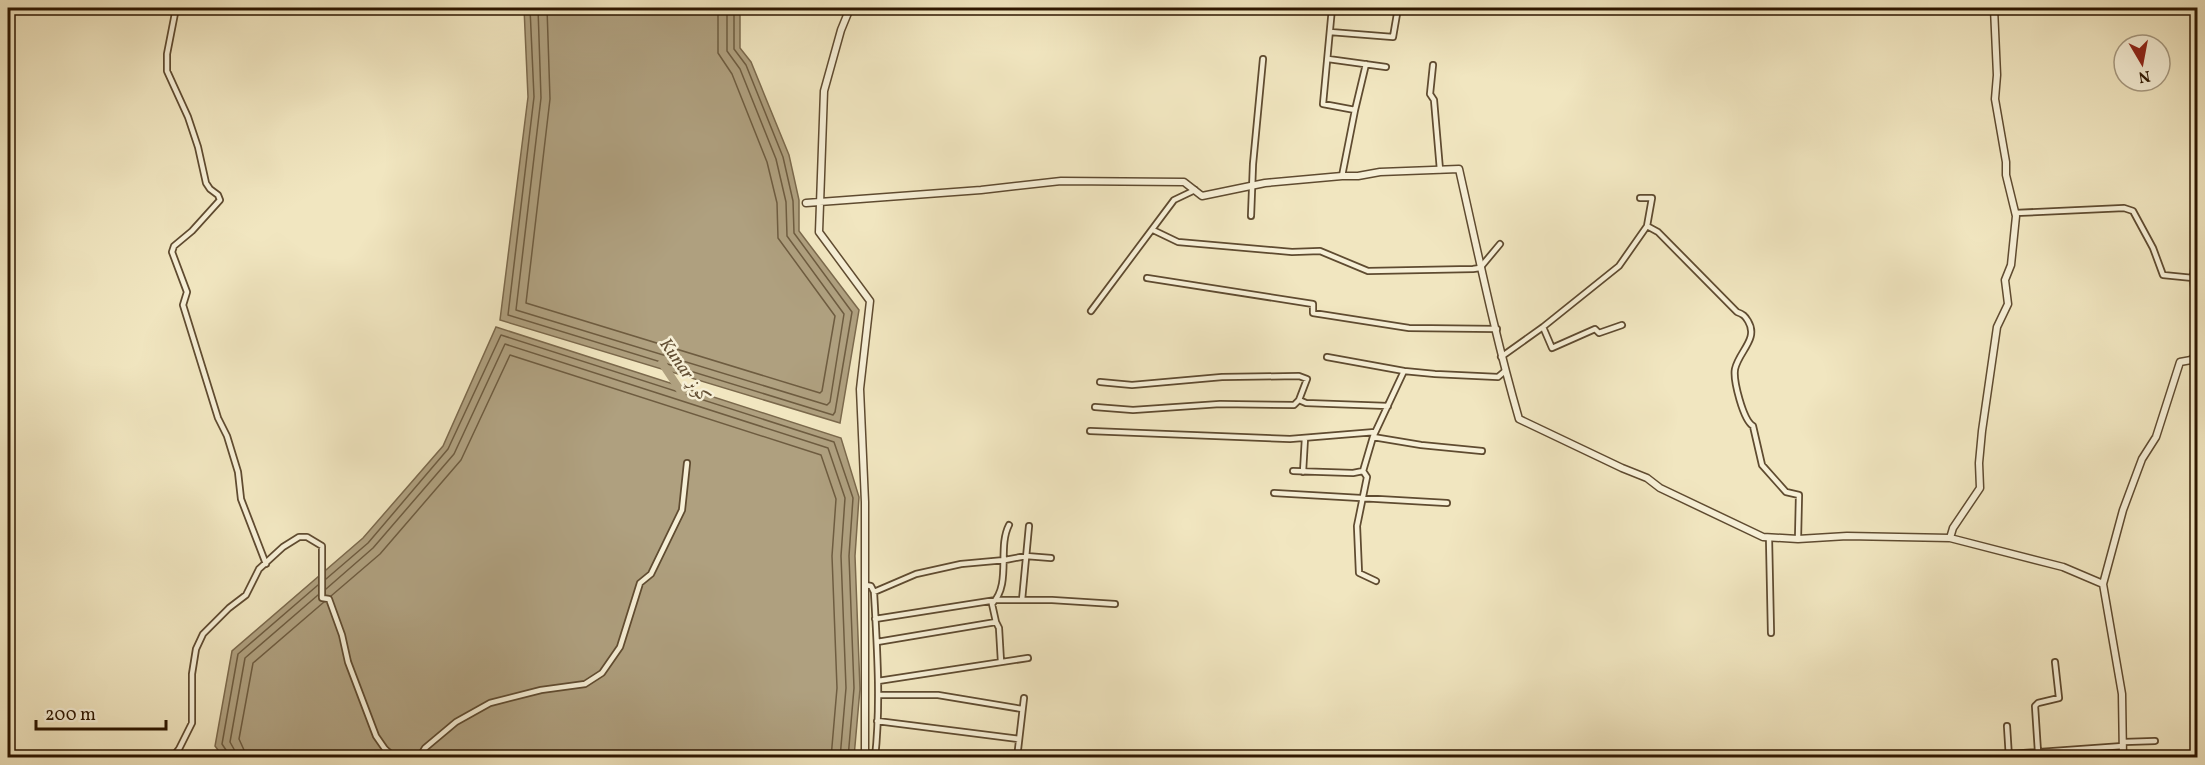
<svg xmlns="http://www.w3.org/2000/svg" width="2205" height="765" viewBox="0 0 2205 765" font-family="Vollkorn,Amiri,serif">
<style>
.water{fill:#afa07f;stroke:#7b694c;stroke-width:1.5}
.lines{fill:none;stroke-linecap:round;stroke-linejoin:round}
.shore{stroke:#6e5c40;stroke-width:1.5}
.river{stroke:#afa07f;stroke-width:8}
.minor-casing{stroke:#5f4b30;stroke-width:8}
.tertiary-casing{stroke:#5f4b30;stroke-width:9}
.minor{stroke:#f6efd6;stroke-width:4.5}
.tertiary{stroke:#f6efd6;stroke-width:6}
.labels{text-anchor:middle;stroke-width:5;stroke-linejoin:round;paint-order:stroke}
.water-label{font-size:18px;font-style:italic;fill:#624e33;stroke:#f6efd6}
</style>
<rect width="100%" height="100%" fill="#f1e6c0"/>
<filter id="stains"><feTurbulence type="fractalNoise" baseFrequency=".00333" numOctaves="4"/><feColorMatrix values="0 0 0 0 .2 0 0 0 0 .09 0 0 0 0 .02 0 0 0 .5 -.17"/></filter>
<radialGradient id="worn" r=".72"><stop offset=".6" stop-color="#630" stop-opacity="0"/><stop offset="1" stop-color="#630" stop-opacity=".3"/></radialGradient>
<path class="water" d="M524,8H740V48L751,62L789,155L799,200V231L859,310L840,423L500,320L528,97Z
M496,327L841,438L859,497L855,556L860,689L854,757L224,758L215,746L232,651L363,538L443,446Z"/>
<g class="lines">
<path class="shore" d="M530,8L534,97L508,315L833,415L835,412L852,312L794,233L793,201L783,157L746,65L734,49V8
M538,8L541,98L516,310L827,405L830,402L844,314L787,236L786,202L776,159L740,69L727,51V8
M547,8L550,99L526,303L820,393L822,391L835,316L778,238L777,203L767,162L732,74L718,53V8
M326,579L368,543L448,449L501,335L834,442L853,498L849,556L854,688L848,758
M326,589L373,548L454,454L505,344L828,448L845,498L841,556L846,688L840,758
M331,596L380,554L461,460L510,355L821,455L836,499L832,556L837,688L831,758
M228,758V753L222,744L238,654L318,585
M236,758L235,751L230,742L245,658L318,595
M245,758L244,750L239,739L253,663L324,602"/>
<path class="river" d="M662,363L682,393"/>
<g class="minor-casing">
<path id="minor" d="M176,8L167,54V71L188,117L198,147L206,183L210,189L218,195L220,200L192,231L174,246L172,252L187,292L183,305L218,418L227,436L238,472L241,499L266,564
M1332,8L1323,104L1355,110L1342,176
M1330,32L1393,37L1398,8
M1328,59L1386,67
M1433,65L1430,94L1434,100L1440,170
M1355,110L1366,64
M1640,198H1652L1647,226
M2015,213L2124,208L2133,211L2153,248L2163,275L2193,278L2198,229
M1251,216L1253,164L1263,59
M1153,230L1178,242L1292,252L1320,251L1368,271L1473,269L1480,268L1500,244
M1147,278L1313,304V313L1409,328L1497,329
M2193,278L2198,328
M1091,311L1174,200L1195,190
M1543,327L1552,348L1595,329L1599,333L1622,325
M1327,357L1404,371
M1501,357L1543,327L1619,266L1647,226L1658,232L1737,312C1743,314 1745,316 1748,321C1759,339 1739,351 1735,369C1733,380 1743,420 1753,426L1762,465L1786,492L1799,495L1798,539
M1100,382L1132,385L1222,377L1299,376L1307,379L1299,400
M1095,407L1133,410L1220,404L1294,405L1299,400L1306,403L1388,406
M1090,431L1290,439L1375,432L1373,437L1421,445L1482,451
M1293,471L1353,473L1363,471
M1303,472L1305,438
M1274,493L1447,503
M1769,538L1771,633
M1376,581L1359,573L1357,526L1367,477L1363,471L1373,437L1404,371L1435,374L1498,377L1505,371
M865,585L871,586L874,592C877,647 881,703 875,758
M874,592L916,574L961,564L1005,560L1026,556L1051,558
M1022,600L1029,526
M875,619L996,600H1052L1115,604
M996,622L999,628L1001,662
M877,642L996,622L992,604C1012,584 997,548 1009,525
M878,681L1028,658
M878,695H938L1022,709
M877,721L1019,739
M2007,726L2009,758
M2124,742L2155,741
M2038,752L2035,706L2038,703L2059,698L2055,662
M865,753L908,758
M172,758L179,749L192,723V674L196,649L203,634L229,608L246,595L259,569L283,547L299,537H307L322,546V598L329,599L342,635L348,662L376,736L385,749L395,758
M419,758L425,748L456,722L490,703L541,690L585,684L602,673L620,647L640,583L651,574L682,510L687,463
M1017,758L1024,698
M1992,758L2009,754L2123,746"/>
</g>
<g class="tertiary-casing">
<path id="tertiary" d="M850,8L841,30L824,91L819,232L870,301L860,389L865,502V758
M806,203L981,190L1061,181L1184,182L1202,196L1265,183L1342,176H1358L1380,172L1459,169C1478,253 1495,336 1519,419L1622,468L1647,478L1660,488L1763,537L1798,539L1847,536L1950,538L2063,567L2103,584
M1950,538L1953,528L1980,488L1979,463L1982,431L1997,327L2008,304L2005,280L2011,265L2016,216L2006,175V162L1995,99L1997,75L1994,8
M2123,758L2122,694L2103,584L2123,510L2142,459L2156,437L2180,362L2191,360L2198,353"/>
</g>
<use href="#minor" class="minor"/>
<use href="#tertiary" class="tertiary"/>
</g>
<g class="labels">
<g class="water-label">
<text transform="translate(686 371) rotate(55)" y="6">Kunar کونړ</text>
</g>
</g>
<rect width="2205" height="765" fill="none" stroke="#f1e6c0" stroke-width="30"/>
<rect x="9" y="9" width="2187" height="747" fill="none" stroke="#2e1700" stroke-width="3"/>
<rect x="15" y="15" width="2175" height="735" fill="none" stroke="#2e1700" stroke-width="1.5"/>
<g transform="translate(2142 63) rotate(170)"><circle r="28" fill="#f6efd6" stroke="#a69980" stroke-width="1.5"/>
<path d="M0-4.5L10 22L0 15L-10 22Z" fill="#8f2418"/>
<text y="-9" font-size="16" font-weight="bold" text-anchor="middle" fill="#2e1700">N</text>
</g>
<path d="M36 720v9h130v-9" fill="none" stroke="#2e1700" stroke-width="3"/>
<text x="45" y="720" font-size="18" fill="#2e1700" stroke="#f6efd6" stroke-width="4.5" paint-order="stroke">200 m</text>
<rect width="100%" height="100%" filter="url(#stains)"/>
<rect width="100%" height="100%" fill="url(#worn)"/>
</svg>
